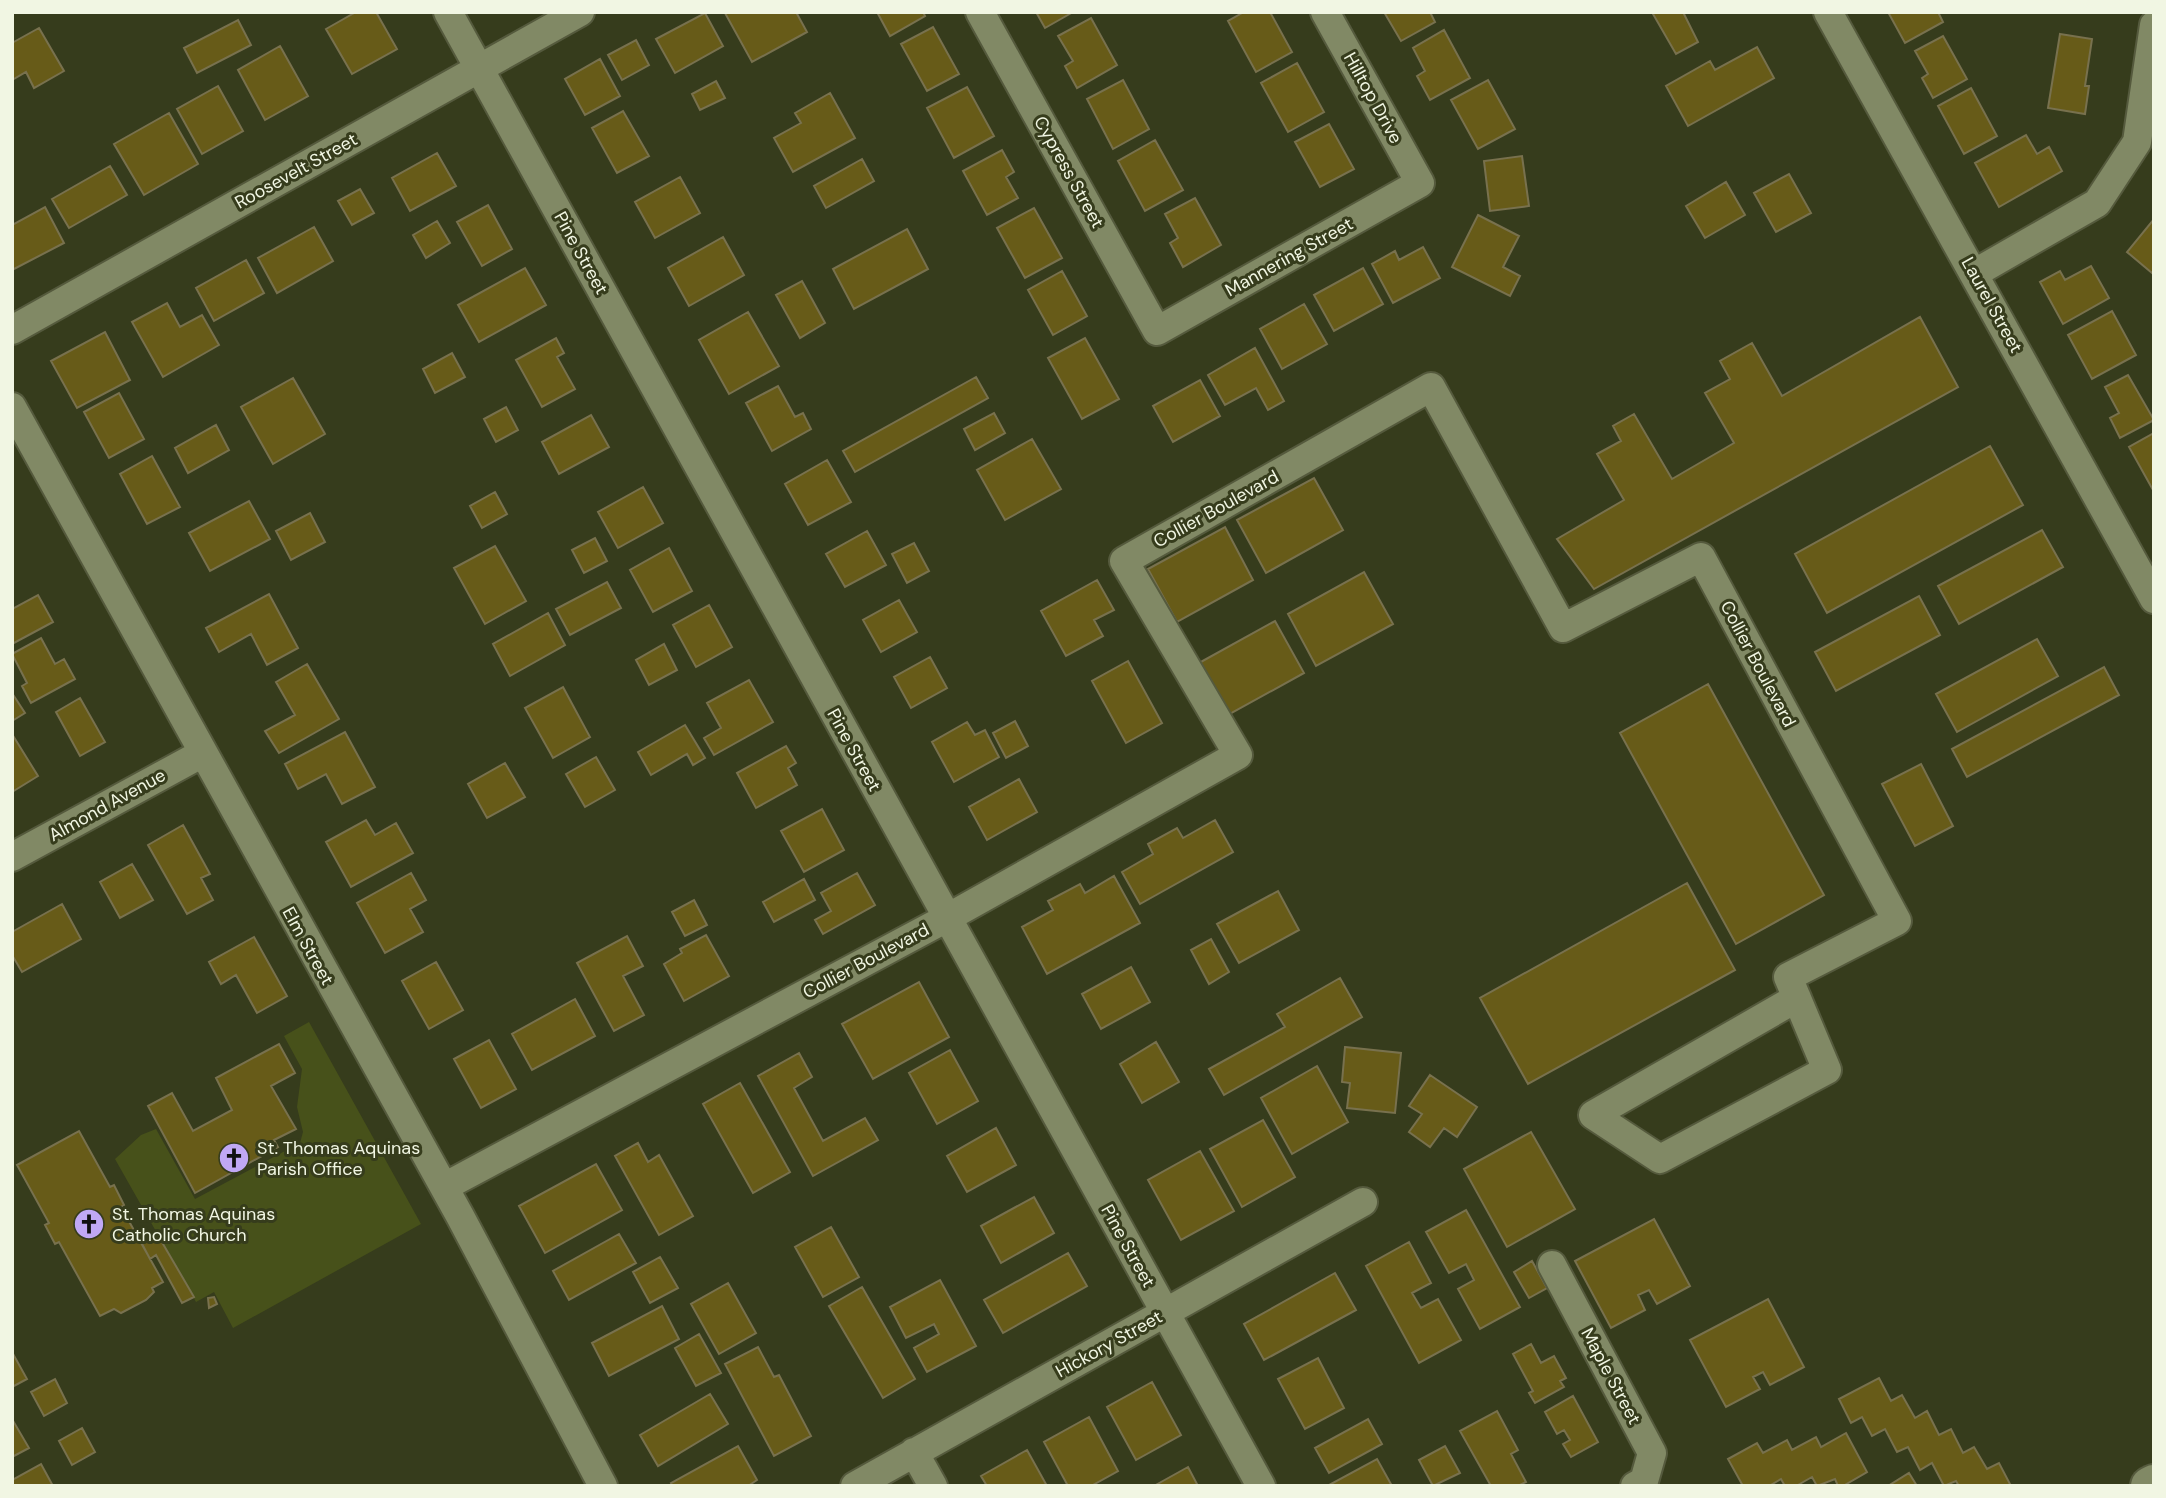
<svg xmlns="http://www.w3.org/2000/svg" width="2166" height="1498" viewBox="0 0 2166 1498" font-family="'DM Sans',sans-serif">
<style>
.green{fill:#47511a}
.building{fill:#675b18;stroke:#78714e;stroke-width:2}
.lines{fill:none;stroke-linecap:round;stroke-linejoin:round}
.street-casing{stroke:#555a3d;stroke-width:32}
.secondary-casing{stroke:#555a3d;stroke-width:42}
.street{stroke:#818965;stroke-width:28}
.secondary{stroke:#818965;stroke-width:38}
.labels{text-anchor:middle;stroke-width:6;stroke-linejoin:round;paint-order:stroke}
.street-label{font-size:18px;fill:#f1f6e3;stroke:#363c1c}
.poi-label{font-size:18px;fill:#f1f6e3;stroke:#363c1c;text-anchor:start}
</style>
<rect width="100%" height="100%" fill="#363c1c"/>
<path class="green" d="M309,1022L421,1224L233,1328L214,1292L196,1302L115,1159L141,1135L156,1129L195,1199L300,1143L303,1132L297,1107L302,1069L284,1036Z"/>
<path class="building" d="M356,12H376L397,49L352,74L326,29Z
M796,12L807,32L752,62L725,13Z
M877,12H923L925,16L890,36Z
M1036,12H1073L1045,28Z
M1244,12H1270L1292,52L1256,72L1228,21Z
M1384,12H1430L1435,22L1401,41Z
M1657,12H1683L1698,42L1676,54L1653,14Z
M1888,12H1938L1943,22L1905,43Z
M705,13L723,46L675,73L656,39Z
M1091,18L1117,65L1077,88L1065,66L1073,61L1058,36Z
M238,20L251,45L197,73L184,48Z
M933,27L959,74L927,91L901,44Z
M39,28L64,71L34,88L26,72L12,80V43Z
M1444,30L1470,78L1430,100L1417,76L1425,71L1413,48Z
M2060,34L2092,39L2085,86H2089L2085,114L2048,108Z
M1943,36L1967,79L1933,98L1922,78L1928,74L1915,51Z
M636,40L649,65L622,80L608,55Z
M280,46L308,96L265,120L238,70Z
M1757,47L1774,78L1688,126L1666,86L1710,61L1715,70Z
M600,59L620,96L585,115L565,79Z
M1297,63L1324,112L1288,132L1261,83Z
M1123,80L1149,129L1113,149L1087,99Z
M1488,80L1515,129L1478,149L1451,100Z
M716,81L725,98L700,110L692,94Z
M218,86L243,131L202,154L177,109Z
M967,87L994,136L954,158L927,108Z
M1971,88L1997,136L1964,154L1938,106Z
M830,93L855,138L793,172L774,138L801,123L795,113Z
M623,111L649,156L617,173L592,128Z
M169,113L198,164L144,195L114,144Z
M1329,124L1354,169L1320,187L1295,142Z
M2026,135L2037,154L2049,147L2062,171L1999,207L1975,163Z
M1155,140L1183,190L1145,211L1118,161Z
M1002,150L1014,172L1006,177L1018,198L987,215L963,171Z
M437,153L456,186L410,211L392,178Z
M1522,156L1529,206L1490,211L1484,161Z
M862,159L874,181L826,208L814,186Z
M110,166L127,195L69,228L52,199Z
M1789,174L1811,213L1776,232L1754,193Z
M680,177L700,213L655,238L635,202Z
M1726,182L1745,215L1705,238L1686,206Z
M360,189L374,213L352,225L338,201Z
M1195,198L1221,245L1183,267L1170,243L1178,238L1165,214Z
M488,205L512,249L482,266L457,222Z
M45,207L64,243L12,270V225Z
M1034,208L1062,258L1025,278L997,228Z
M1478,215L1519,236L1503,267L1520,276L1510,296L1452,267Z
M2154,219V270L2152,273L2127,252Z
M437,221L450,243L426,258L413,235Z
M314,227L333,261L277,293L258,258Z
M907,229L928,269L854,309L833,269Z
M723,237L744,275L689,306L668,268Z
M1423,247L1440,278L1393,303L1372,264L1395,251L1399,260Z
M246,260L264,293L214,321L196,288Z
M2091,266L2109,298L2063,324L2040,282L2060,271L2065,280Z
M525,268L546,305L479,342L458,305Z
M1363,268L1383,304L1334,331L1314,295Z
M1062,271L1087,316L1053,335L1028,290Z
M802,281L825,323L800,338L776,295Z
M167,303L180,327L202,315L219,345L163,377L132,322Z
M1304,304L1327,344L1282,369L1260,329Z
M2112,311L2136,355L2092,379L2068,335Z
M748,312L779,366L729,394L699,340Z
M1920,317L1958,387L1594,589L1557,539L1624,500L1597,454L1621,441L1613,426L1634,414L1672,479L1734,443L1705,393L1730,379L1720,361L1752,343L1782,396Z
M105,332L130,380L77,408L51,361Z
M556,338L564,353L557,357L575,389L542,407L516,360Z
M1085,338L1119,399L1082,419L1048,358Z
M1255,348L1284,401L1268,410L1256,388L1225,405L1208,375Z
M452,353L465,377L435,393L423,369Z
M2128,375L2154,420L2120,438L2110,418L2119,413L2105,387Z
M976,377L988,398L855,472L843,451Z
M293,378L325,434L273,464L241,407Z
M1200,380L1220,416L1173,442L1153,406Z
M778,386L795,417L803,413L811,429L772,451L746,403Z
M119,393L144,439L109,458L84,412Z
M506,407L518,430L496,442L484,419Z
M994,413L1005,433L975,450L964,429Z
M591,415L609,447L559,474L542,442Z
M216,425L229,450L188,473L175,448Z
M2154,433V490H2153L2129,447Z
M1032,439L1061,489L1005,520L977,470Z
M1990,446L2023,505L1827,613L1795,554Z
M152,456L180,507L147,524L120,474Z
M827,460L851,502L808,525L785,484Z
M1314,478L1343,530L1266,573L1237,520Z
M643,487L663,523L618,548L598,512Z
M495,492L507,514L482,528L470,506Z
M249,501L270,539L210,571L189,533Z
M310,513L325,542L291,560L276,531Z
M1225,527L1253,580L1177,622L1148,569Z
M2042,530L2063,567L1959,624L1938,586Z
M867,531L886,565L845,587L826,554Z
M595,538L607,561L584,573L572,550Z
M914,543L929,571L907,583L892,554Z
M495,546L526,601L485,624L454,568Z
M669,548L692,591L653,612L630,570Z
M1364,572L1393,624L1316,666L1288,614Z
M1097,580L1114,610L1094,620L1103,636L1066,656L1041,611Z
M607,582L621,608L570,635L556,609Z
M269,594L298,648L267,665L251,634L219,652L206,628Z
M38,595L53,622L12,644V609Z
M1919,596L1940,635L1836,691L1815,652Z
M899,600L917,632L881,652L863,620Z
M709,605L732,647L696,667L673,625Z
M548,613L565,645L510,676L493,644Z
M1275,621L1304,673L1228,715L1199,663Z
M41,638L55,664L64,659L75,679L31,703L22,686L27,683L12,654Z
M2037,639L2058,676L1957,732L1936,694Z
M664,644L677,670L649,685L636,660Z
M930,657L947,688L911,708L894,677Z
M1128,661L1162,723L1126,743L1092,681Z
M307,664L339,719L279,753L265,731L295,715L276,682Z
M2104,667L2119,695L1967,777L1952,749Z
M749,680L773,722L714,755L704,738L721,728L707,703Z
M1708,684L1824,895L1736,944L1620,733Z
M563,687L590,737L553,758L525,708Z
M12,693L25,713L12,721Z
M80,698L105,742L80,756L56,712Z
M1015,721L1028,746L1006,758L993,733Z
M967,722L975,735L985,730L999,757L954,782L932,742Z
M685,725L705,758L693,765L687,754L651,775L638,752Z
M345,732L375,787L342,804L326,774L298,789L285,764Z
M12,734L38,776L12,792Z
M786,746L796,763L788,768L797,785L756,808L737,773Z
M596,757L615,790L585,807L566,774Z
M505,763L525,797L487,818L468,784Z
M1921,764L1953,826L1915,846L1882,784Z
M1019,779L1037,812L987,840L969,807Z
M822,809L844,850L804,872L781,831Z
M366,820L375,835L396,823L413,853L351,887L326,842Z
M1215,820L1233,852L1140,904L1122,872L1153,854L1148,844L1177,828L1183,838Z
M183,825L210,874L201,878L213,900L187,914L148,845Z
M132,864L153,900L120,918L100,882Z
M411,873L426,900L410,909L423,932L385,953L357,903Z
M857,873L875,905L823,934L815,920L831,911L821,893Z
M1114,876L1140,923L1047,974L1022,927L1053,910L1048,901L1080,884L1085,893Z
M804,879L815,900L774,922L763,902Z
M1687,883L1735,970L1528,1084L1480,998Z
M1278,891L1299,930L1239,963L1217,924Z
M694,900L707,925L685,936L672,912Z
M62,904L81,939L22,972L12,955V932Z
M706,935L729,976L684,1001L664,964L682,953L680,949Z
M627,936L643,966L623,976L644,1015L614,1031L577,963Z
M254,937L287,996L257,1013L236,975L221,984L209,962Z
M1211,939L1229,972L1209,984L1191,950Z
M436,962L463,1010L429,1029L402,981Z
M1131,967L1150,1002L1101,1029L1082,994Z
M1340,978L1362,1017L1224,1095L1209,1069L1285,1027L1277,1014Z
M919,982L949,1037L873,1079L842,1024Z
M575,999L595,1036L532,1070L512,1034Z
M489,1040L516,1089L481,1108L454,1059Z
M1156,1042L1179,1082L1142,1103L1120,1064Z
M279,1044L295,1073L271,1086L296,1129L274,1140L278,1147L195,1193L148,1106L172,1093L193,1131L232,1110L216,1078Z
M1345,1047L1401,1053L1395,1113L1347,1108L1350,1083L1342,1082Z
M950,1050L978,1101L937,1124L909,1073Z
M799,1053L812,1077L794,1088L823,1141L865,1118L878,1140L813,1176L758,1076Z
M1317,1066L1348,1122L1292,1154L1261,1098Z
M1430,1075L1477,1107L1457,1137L1444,1128L1430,1147L1409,1132L1422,1114L1409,1106Z
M740,1083L790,1172L753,1193L703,1104Z
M1263,1120L1295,1177L1242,1207L1210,1149Z
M996,1128L1016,1165L967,1192L947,1156Z
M79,1131L110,1187L114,1185L124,1205L121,1207L163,1282L152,1288L154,1292L146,1300L121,1313L114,1309L100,1316L59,1242L55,1244L45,1225L49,1223L17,1165Z
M1531,1132L1575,1209L1507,1247L1464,1169Z
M638,1143L648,1162L659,1155L693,1216L659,1235L615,1156Z
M1200,1151L1234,1211L1181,1240L1148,1180Z
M596,1164L622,1210L545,1253L519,1206Z
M1034,1197L1054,1233L1001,1263L981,1226Z
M1466,1210L1520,1307L1480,1329L1458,1289L1474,1280L1466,1264L1449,1273L1426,1232Z
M1654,1219L1690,1286L1657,1304L1649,1290L1638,1295L1645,1310L1611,1328L1575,1261Z
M831,1227L859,1277L823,1297L795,1247Z
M156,1232L194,1297L182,1303L156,1255L150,1259L140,1240Z
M619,1234L636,1263L569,1300L553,1271Z
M1409,1242L1431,1283L1412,1293L1421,1308L1438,1299L1461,1340L1419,1363L1366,1266Z
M1068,1253L1087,1286L1003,1333L984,1300Z
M660,1257L678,1288L650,1303L633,1272Z
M1532,1261L1547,1288L1529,1298L1514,1272Z
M1335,1273L1356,1310L1264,1360L1244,1324Z
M940,1280L976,1346L927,1372L914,1348L939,1334L934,1324L906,1338L890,1307Z
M728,1283L756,1333L719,1354L691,1304Z
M862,1287L915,1379L883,1398L829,1306Z
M214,1297L217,1304L209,1308L208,1298Z
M1768,1299L1804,1367L1770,1385L1763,1372L1753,1377L1760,1389L1726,1407L1690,1340Z
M662,1306L679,1339L609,1376L592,1343Z
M699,1334L721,1373L696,1386L675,1348Z
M1531,1344L1541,1363L1554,1356L1566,1378L1560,1381L1564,1387L1535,1403L1529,1393L1533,1391L1513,1354Z
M758,1347L774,1377L779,1375L811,1436L774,1456L725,1364Z
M12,1352L27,1379L12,1387Z
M1318,1358L1344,1408L1305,1429L1278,1379Z
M1879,1378L1891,1401L1902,1395L1915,1418L1927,1411L1939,1435L1951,1429L1963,1453L1974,1447L1987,1469L1999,1463L2011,1486H1959L1956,1481L1944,1486L1932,1463L1920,1470L1908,1447L1897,1452L1885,1429L1872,1436L1862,1417L1851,1423L1839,1399Z
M55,1379L67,1403L44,1416L31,1392Z
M1152,1382L1181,1435L1136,1460L1107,1407Z
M710,1394L728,1424L658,1466L640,1435Z
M1573,1396L1598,1442L1571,1457L1563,1444L1570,1440L1564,1430L1557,1434L1545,1412Z
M1497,1411L1518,1450L1511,1454L1526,1482L1518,1486H1491L1460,1431Z
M1089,1417L1118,1471L1091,1486H1068L1044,1442Z
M12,1419L29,1448L12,1457Z
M1368,1419L1382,1444L1329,1473L1315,1448Z
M82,1428L95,1452L72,1465L59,1441Z
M1846,1433L1867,1472L1843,1486H1838L1835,1479L1817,1486L1812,1477L1796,1486H1785L1781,1479L1769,1486H1743L1728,1459L1757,1443L1763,1453L1787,1440L1792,1450L1816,1437L1821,1447Z
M738,1446L757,1480L748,1486H673L671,1483Z
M1445,1446L1460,1473L1433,1486L1419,1460Z
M1027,1450L1047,1486H987L981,1476Z
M1377,1459L1392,1486H1330L1329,1485Z
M41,1464L53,1486H12V1480Z
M1188,1467L1198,1486H1154Z
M1909,1473L1917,1486H1888Z"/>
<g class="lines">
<g class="street-casing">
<path id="street" d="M448,12L1261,1486
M980,12L1157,331L1420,183L1325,12
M1828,12L2154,599
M1975,273L2097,203L2137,142L2154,25
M12,330L580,12
M12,407L460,1216L603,1486
M12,857L203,753
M444,1187L947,918L1238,755L1124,561L1431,387L1563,628L1701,557L1897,921L1788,977L1827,1070L1660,1159L1593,1115L1797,998
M1552,1265L1652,1453L1644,1481L1635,1486
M914,1452L933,1486
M855,1486L1363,1202"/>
</g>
<g class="secondary-casing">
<path id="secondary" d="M2150,1486L2154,1484"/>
</g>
<use href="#street" class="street"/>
<use href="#secondary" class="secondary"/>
</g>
<defs>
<g id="church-disc" transform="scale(1.575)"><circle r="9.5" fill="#c0a8f4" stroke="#363c1c"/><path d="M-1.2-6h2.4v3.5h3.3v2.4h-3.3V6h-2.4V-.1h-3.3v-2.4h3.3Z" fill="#111"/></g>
</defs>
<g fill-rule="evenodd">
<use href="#church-disc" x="234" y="1158"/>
<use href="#church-disc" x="89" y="1224"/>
</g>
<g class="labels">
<g class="street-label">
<text transform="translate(1373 98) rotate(61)" y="6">Hilltop Drive</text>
<text transform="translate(296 171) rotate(-29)" y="6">Roosevelt Street</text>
<text transform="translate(1069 172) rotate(61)" y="6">Cypress Street</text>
<text transform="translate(581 253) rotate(61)" y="6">Pine Street</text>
<text transform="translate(1289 257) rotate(-29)" y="6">Mannering Street</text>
<text transform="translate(1992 305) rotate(61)" y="6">Laurel Street</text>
<text transform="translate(1216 509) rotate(-29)" y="6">Collier Boulevard</text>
<text transform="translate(1758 664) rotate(62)" y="6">Collier Boulevard</text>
<text transform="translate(854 750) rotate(61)" y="6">Pine Street</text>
<text transform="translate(107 805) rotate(-29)" y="6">Almond Avenue</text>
<text transform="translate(308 946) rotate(61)" y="6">Elm Street</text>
<text transform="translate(866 961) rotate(-28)" y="6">Collier Boulevard</text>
<text transform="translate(1128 1246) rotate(61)" y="6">Pine Street</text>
<text transform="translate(1109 1344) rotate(-29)" y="6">Hickory Street</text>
<text transform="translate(1611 1376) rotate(62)" y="6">Maple Street</text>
</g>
<g class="poi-label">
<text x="257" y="1154">St. Thomas Aquinas<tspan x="257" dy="21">Parish Office</tspan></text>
<text x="112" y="1220">St. Thomas Aquinas<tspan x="112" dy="21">Catholic Church</tspan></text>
</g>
</g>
<rect width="2166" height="1498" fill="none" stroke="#f1f6e3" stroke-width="28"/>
</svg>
